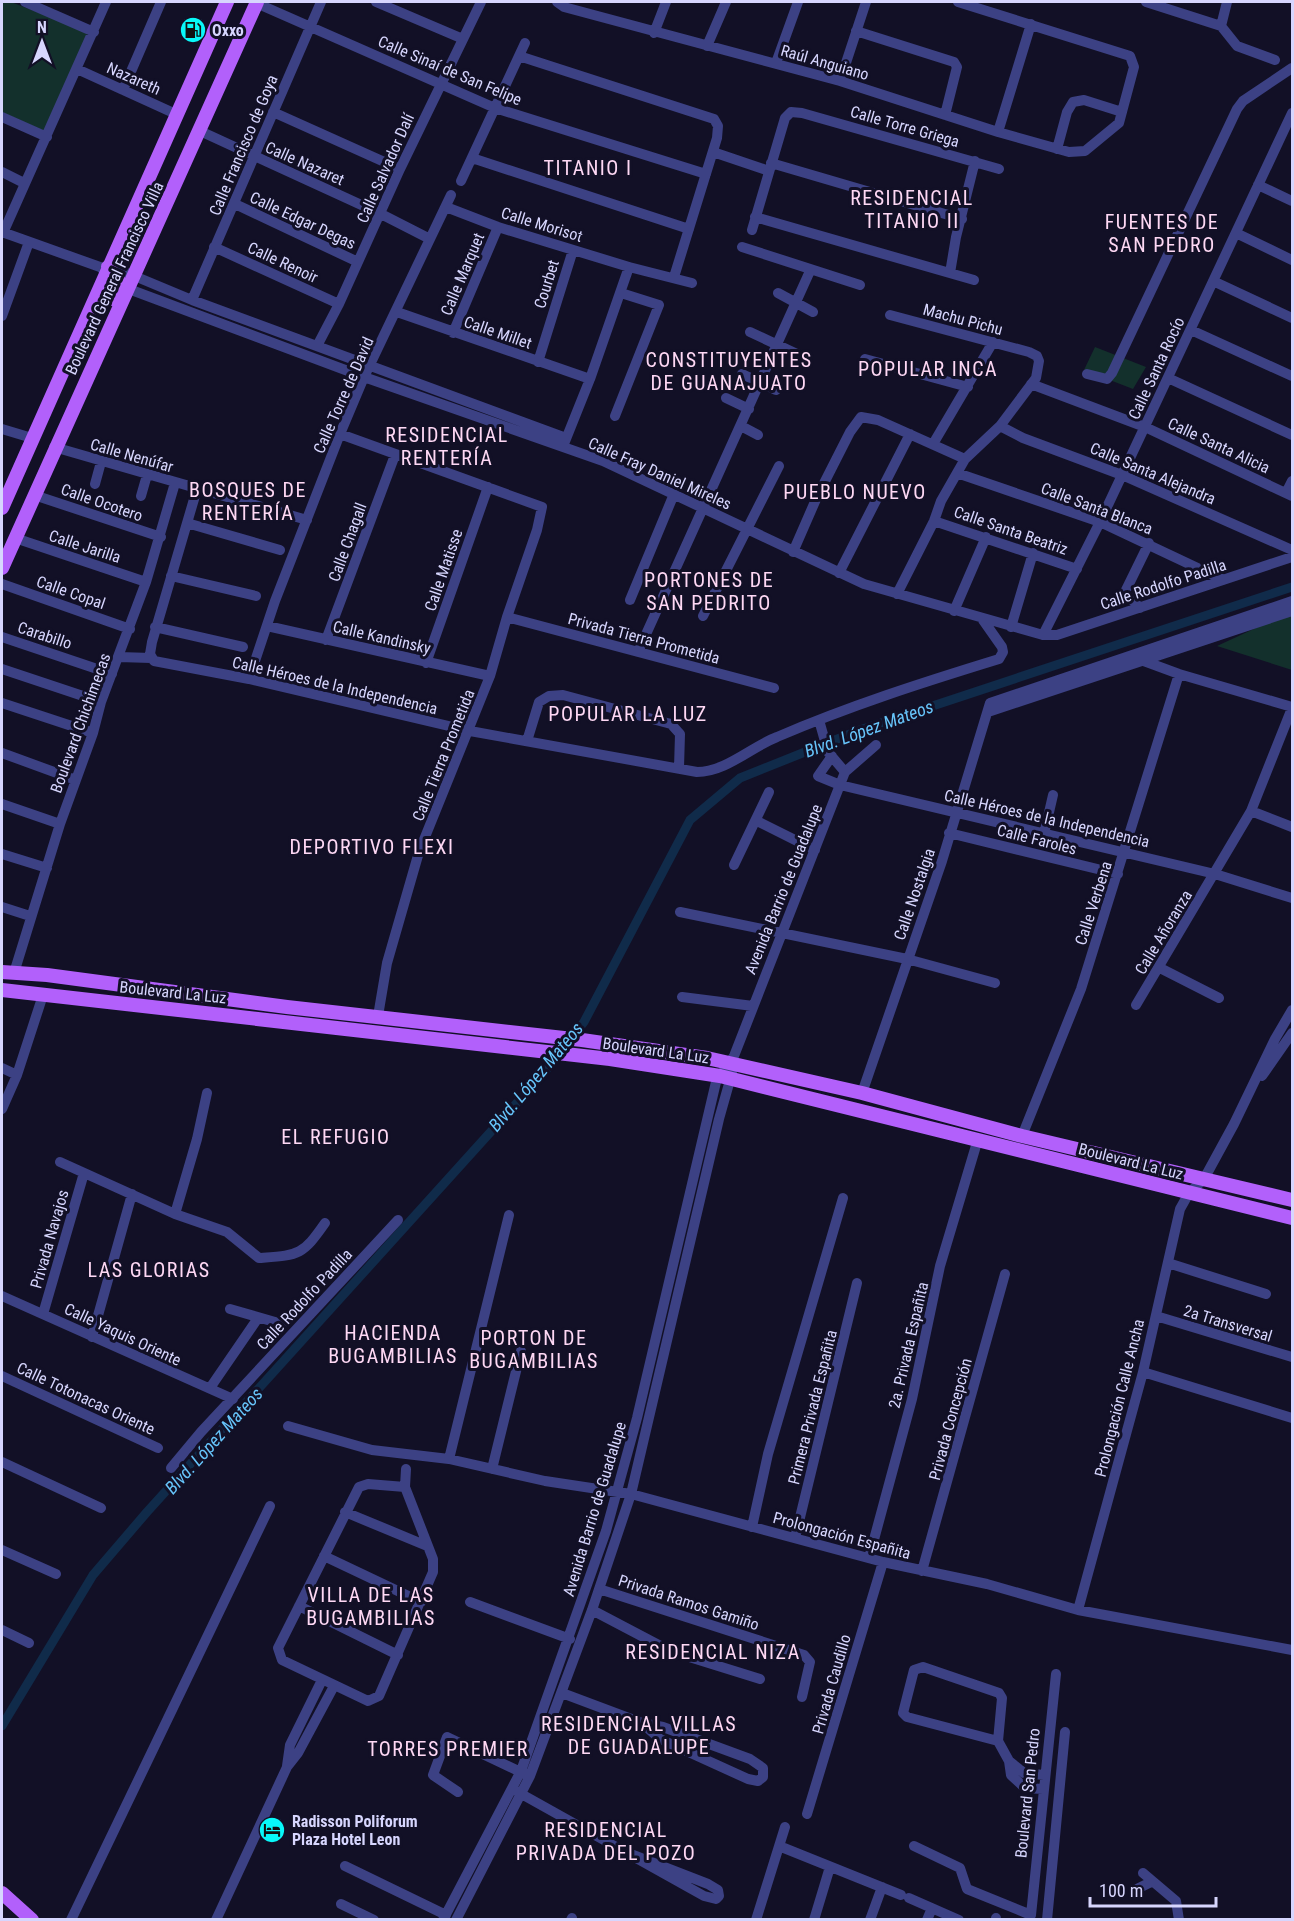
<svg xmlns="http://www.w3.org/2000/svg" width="1294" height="1921" viewBox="0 0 1294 1921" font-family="'Roboto Condensed',sans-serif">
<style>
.green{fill:#13302c}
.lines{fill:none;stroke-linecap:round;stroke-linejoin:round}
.canal{stroke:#102b4a;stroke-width:9}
.minor{stroke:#3c4184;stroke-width:10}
.major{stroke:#b260fb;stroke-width:14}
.labels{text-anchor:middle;stroke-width:6;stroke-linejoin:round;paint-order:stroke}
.poi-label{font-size:16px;font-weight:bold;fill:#d7d6fe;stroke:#121026;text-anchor:start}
.street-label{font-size:16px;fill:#d7d6fe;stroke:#121026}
.water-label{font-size:18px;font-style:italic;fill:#67c5fb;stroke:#121026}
.quarter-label{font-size:20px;letter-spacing:1.5px;fill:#fed8f4;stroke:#121026}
</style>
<rect width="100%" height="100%" fill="#121026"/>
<path class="green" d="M2,2H11L88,32L46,132L2,112Z
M1095,347L1146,367L1133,389L1084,370Z
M1292,612V670L1217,646L1288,613Z"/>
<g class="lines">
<path class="canal" d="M2,1726L93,1575L147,1512L543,1074L584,1022L690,820L740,778L860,730L1292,587"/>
<path class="minor" d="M25,2L94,32
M376,2L463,39
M557,2L564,7L840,81L998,132L1069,152L1085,151L1119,123L1134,67L1130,56L958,2
M1146,2L1221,26L1237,46L1275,60
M256,3L495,108L706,174
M1221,26L1227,2
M856,31L954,62L957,67L945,115
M654,33L666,2
M707,46L726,2
M519,56L714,119L718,126L717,138L674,277
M776,63L798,2
M77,69L178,115
M840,81L866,2
M123,90L161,2
M273,112L400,169
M2,117L47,137
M200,131L381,214L430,239
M998,132L1031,24
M1057,149L1067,112L1073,102L1084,100L1122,112
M713,152L769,171
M472,158L689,229
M771,163L962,219
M2,172L24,183
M461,181L525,43
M1258,185L1292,201
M235,204L358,262
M446,207L498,227L629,267L692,283
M755,217L974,280
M752,230L785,118L791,112L802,113L999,169
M2,232L100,267L120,270L192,300L566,438
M3,233L106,2
M1236,233L1292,260
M214,247L339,304
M742,247L860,285
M100,267L126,288L364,377L603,461L864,584L1043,635H1057L1292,557
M950,273L956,237L975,161
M1213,281L1292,318
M778,293L813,312
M192,300L321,2
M397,312L590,379
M890,315L1029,352L1037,356L1039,361L1036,378L1000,426L965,459L941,501L934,521L897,594
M2,316L29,242
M1191,330L1292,376
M750,332L797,354
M453,333L498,227
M317,346L339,304L400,169L481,2
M865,359L968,387
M538,362L573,250
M742,374L776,390
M1087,374L1107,379L1112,373L1237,109L1243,101L1292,68
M1168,378L1292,435
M1031,384L1145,427L1292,496
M726,398L749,409
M615,416L659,305L621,293
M741,426L758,435
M1000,426L1023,438L1122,475L1292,550
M2,429L32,438
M340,434L542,507L537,530L507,617L490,676L419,852L387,963L378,1016
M564,444L590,379L629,267
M933,444L993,342
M54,447L307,520
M957,473L1100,522L1223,580
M95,484L101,462
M197,489L152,642L150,654L154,661L249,679L470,731L697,772C726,772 751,747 777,737C849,706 924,682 999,659L1003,652L1002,647L983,620
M1286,493L1292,481
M34,495L161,537
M141,496L147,475
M934,521L1077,569
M187,523L280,550
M15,538L146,582
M793,552L817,497L850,432L861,417L878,420L965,459
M839,573L910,434
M171,576L256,596
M2,584L130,629
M630,600L674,494
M1140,608L1125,593L1126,590L1149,543
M954,611L986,537
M703,616L779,466
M507,617L774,688
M267,626L490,676
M155,627L243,647
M1011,627L1033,553
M1043,635L1100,522L1292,113
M2,637L112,674
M326,640L395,455
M638,652L810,271
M119,657L151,658
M1141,660L1179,674L1292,707
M426,663L488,487
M2,669L101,702
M249,679L275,601L340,434L364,377L451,195
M2,703L93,733
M988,712L1292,611
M819,720L828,752L845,772
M527,741L539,702L549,696L563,695L671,724L680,734L679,768
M2,753L76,780
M832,756L818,776L840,785L1215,874L1292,898
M2,804L60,824
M1251,811L1292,827
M757,821L815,850
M949,833L1118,874
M1044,834L1053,795
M2,854L47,868
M734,865L769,792
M2,907L30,916
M680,912L907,959L995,983
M1160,968L1219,998
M14,973L60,824L93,733L101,702L146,582L175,483
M682,997L753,1006
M1136,1005L1251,811L1292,708
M2,1068L17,1075
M1262,1076L1292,1033
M862,1093L942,861L990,703L1292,601
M2,1109L17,1075L43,995
M1022,1136L1081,989L1179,674
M60,1162L175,1214L227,1232L259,1258C299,1255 302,1256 325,1223
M175,1214L197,1139L207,1093
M1168,1263L1266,1294
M2,1296L233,1399
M230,1309L282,1324
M43,1314L84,1173
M1156,1316L1292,1357
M92,1337L132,1194
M1143,1372L1292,1418
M2,1376L158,1448
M210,1388L258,1318
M288,1426L372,1450L449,1459L545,1481L631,1494L883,1562L987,1584L1078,1610L1292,1650
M449,1459L509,1215
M2,1462L101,1508
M171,1468L201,1432L398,1220
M492,1469L521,1351
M405,1487L368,1484L359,1487L278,1648L282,1660L368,1701L379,1696L433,1572V1559L405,1487L406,1469
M345,1512L427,1546
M752,1527L768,1454L843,1198
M795,1538L857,1283
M2,1550L56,1574
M324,1556L421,1602
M869,1558L912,1399L940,1266L978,1139
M922,1571L1005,1274
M599,1589L804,1655L810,1662L802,1697
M470,1602L570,1639
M299,1606L398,1655
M592,1610L670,1651L760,1679
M1078,1610L1143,1372L1180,1209L1189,1193L1204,1179L1234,1124L1275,1039L1292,1010
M2,1630L29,1643
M562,1693L642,1723L663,1727L750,1759L763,1768V1777L758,1781L748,1779L660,1739L642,1723
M998,1741L907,1717L903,1713L914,1670L923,1667L999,1693L1002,1698L998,1741L1009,1761L1011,1775L1025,1788L1043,1789
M1009,1761L1024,1773L1044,1775
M287,1766L290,1745L322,1680
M516,1791L704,1896L716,1899L719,1896L718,1890L708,1884L628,1853
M458,1792L433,1775L447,1737L527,1775
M807,1814L883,1562
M779,1846L901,1895
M914,1846L960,1868L967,1889L1031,1915L1056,1674
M345,1866L446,1915
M1143,1873L1176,1901L1179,1920
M1137,1889L1151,1882
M909,1898L959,1920
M341,1904L374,1920
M71,1920L270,1506
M216,1920L287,1767L298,1753L334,1686
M443,1920L521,1771L606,1531L637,1418L716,1082L734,1056L845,772L876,745
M456,1920L530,1776L592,1610L631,1494L719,1119L732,1073
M571,1920L572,1918
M756,1920L785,1827
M814,1920L830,1867
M870,1920L882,1887
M927,1920L932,1908
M996,1920V1918
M1047,1920L1065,1732"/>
<path class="major" d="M108,267L119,281L113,299
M2,508L227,2
M2,568L257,2
M2,972L47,975L287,1007L582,1040L707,1058L862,1093L1022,1136L1292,1200
M2,990L610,1059L720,1076L1292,1218
M2,1893L32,1920"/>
</g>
<defs>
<g id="fuel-disc" transform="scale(1.35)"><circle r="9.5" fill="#08f8f9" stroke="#121026"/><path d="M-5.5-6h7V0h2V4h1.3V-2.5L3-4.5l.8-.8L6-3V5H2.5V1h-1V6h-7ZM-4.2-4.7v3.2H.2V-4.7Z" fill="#111"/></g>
<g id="hotel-disc" transform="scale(1.35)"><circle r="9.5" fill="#08f8f9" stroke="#121026"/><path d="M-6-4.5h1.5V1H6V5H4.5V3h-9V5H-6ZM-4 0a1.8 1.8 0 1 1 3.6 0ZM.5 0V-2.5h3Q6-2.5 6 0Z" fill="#111"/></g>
</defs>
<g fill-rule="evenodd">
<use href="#fuel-disc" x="193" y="30"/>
<use href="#hotel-disc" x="272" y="1830"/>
</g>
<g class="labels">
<g class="poi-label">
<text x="212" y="36">Oxxo</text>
<text x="292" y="1827">Radisson Poliforum<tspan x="292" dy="18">Plaza Hotel Leon</tspan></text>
</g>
<g class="street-label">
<text transform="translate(825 62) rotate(16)" y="6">Raúl Anguiano</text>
<text transform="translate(450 70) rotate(23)" y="6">Calle Sinaí de San Felipe</text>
<text transform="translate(134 78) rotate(24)" y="6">Nazareth</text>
<text transform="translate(905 126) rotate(16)" y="6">Calle Torre Griega</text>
<text transform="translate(243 145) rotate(-67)" y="6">Calle Francisco de Goya</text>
<text transform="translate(305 163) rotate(24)" y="6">Calle Nazaret</text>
<text transform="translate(385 168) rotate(-66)" y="6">Calle Salvador Dalí</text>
<text transform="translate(303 220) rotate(25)" y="6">Calle Edgar Degas</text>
<text transform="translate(542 224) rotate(17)" y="6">Calle Morisot</text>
<text transform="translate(283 262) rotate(25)" y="6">Calle Renoir</text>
<text transform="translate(462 274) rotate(-67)" y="6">Calle Marquet</text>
<text transform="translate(114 278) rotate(-65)" y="6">Boulevard General Francisco Villa</text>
<text transform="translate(546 284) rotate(-73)" y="6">Courbet</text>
<text transform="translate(963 319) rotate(15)" y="6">Machu Pichu</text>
<text transform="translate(498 332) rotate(19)" y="6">Calle Millet</text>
<text transform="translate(1156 368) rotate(-65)" y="6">Calle Santa Rocío</text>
<text transform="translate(343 395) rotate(-66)" y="6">Calle Torre de David</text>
<text transform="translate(1219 445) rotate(25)" y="6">Calle Santa Alicia</text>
<text transform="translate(132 455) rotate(16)" y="6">Calle Nenúfar</text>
<text transform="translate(660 473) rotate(24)" y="6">Calle Fray Daniel Mireles</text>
<text transform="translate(1153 473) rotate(23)" y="6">Calle Santa Alejandra</text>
<text transform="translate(102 502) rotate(19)" y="6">Calle Ocotero</text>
<text transform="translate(1097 508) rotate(21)" y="6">Calle Santa Blanca</text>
<text transform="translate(1011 530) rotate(19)" y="6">Calle Santa Beatriz</text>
<text transform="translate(347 542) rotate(-70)" y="6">Calle Chagall</text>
<text transform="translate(85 546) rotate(18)" y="6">Calle Jarilla</text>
<text transform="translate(443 570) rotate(-71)" y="6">Calle Matisse</text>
<text transform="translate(1163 584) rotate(-18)" y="6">Calle Rodolfo Padilla</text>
<text transform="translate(71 592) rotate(19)" y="6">Calle Copal</text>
<text transform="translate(45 635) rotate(18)" y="6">Carabillo</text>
<text transform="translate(382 637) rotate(13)" y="6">Calle Kandinsky</text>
<text transform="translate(644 638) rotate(15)" y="6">Privada Tierra Prometida</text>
<text transform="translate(335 685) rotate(13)" y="6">Calle Héroes de la Independencia</text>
<text transform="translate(80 723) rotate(-70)" y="6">Boulevard Chichimecas</text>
<text transform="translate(443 755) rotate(-68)" y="6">Calle Tierra Prometida</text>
<text transform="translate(1047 818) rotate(13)" y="6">Calle Héroes de la Independencia</text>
<text transform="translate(1037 839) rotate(14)" y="6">Calle Faroles</text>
<text transform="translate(783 889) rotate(-68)" y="6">Avenida Barrio de Guadalupe</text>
<text transform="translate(914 894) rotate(-71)" y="6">Calle Nostalgia</text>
<text transform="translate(1093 903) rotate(-72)" y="6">Calle Verbena</text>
<text transform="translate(1163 932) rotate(-59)" y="6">Calle Añoranza</text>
<text transform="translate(173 992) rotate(6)" y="6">Boulevard La Luz</text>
<text transform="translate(656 1050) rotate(8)" y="6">Boulevard La Luz</text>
<text transform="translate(1131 1161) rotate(14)" y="6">Boulevard La Luz</text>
<text transform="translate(49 1239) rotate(-74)" y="6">Privada Navajos</text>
<text transform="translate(304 1299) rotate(-47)" y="6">Calle Rodolfo Padilla</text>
<text transform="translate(1228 1323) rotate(17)" y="6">2a Transversal</text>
<text transform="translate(123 1334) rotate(25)" y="6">Calle Yaquis Oriente</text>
<text transform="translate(908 1345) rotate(-77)" y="6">2a. Privada Españita</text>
<text transform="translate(86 1398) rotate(25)" y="6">Calle Totonacas Oriente</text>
<text transform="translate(1119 1398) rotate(-76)" y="6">Prolongación Calle Ancha</text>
<text transform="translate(812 1407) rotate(-76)" y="6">Primera Privada Españita</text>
<text transform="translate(950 1419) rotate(-75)" y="6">Privada Concepción</text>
<text transform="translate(594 1509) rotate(-73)" y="6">Avenida Barrio de Guadalupe</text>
<text transform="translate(842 1535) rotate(15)" y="6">Prolongación Españita</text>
<text transform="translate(689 1602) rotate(18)" y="6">Privada Ramos Gamiño</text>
<text transform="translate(831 1684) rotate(-74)" y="6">Privada Caudillo</text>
<text transform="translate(1027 1793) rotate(-84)" y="6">Boulevard San Pedro</text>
</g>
<g class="water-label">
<text transform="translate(869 729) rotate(-20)" y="6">Blvd. López Mateos</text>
<text transform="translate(536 1077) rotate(-50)" y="6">Blvd. López Mateos</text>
<text transform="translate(214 1441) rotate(-48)" y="6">Blvd. López Mateos</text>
</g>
<g class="quarter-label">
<text x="588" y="175">TITANIO I</text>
<text x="912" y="205">RESIDENCIAL<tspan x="912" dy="23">TITANIO II</tspan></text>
<text x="1162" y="229">FUENTES DE<tspan x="1162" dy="23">SAN PEDRO</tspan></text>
<text x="729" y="367">CONSTITUYENTES<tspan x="729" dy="23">DE GUANAJUATO</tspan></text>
<text x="928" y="376">POPULAR INCA</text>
<text x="447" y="442">RESIDENCIAL<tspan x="447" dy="23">RENTERÍA</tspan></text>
<text x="248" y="497">BOSQUES DE<tspan x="248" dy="23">RENTERÍA</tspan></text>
<text x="855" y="499">PUEBLO NUEVO</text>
<text x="709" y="587">PORTONES DE<tspan x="709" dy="23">SAN PEDRITO</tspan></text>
<text x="628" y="721">POPULAR LA LUZ</text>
<text x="372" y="854">DEPORTIVO FLEXI</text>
<text x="336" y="1144">EL REFUGIO</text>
<text x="149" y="1277">LAS GLORIAS</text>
<text x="393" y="1340">HACIENDA<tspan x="393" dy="23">BUGAMBILIAS</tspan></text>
<text x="534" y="1345">PORTON DE<tspan x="534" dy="23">BUGAMBILIAS</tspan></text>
<text x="371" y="1602">VILLA DE LAS<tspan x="371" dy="23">BUGAMBILIAS</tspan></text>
<text x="713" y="1659">RESIDENCIAL NIZA</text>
<text x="639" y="1731">RESIDENCIAL VILLAS<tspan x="639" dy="23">DE GUADALUPE</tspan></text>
<text x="448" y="1756">TORRES PREMIER</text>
<text x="606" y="1837">RESIDENCIAL<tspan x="606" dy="23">PRIVADA DEL POZO</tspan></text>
</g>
</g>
<rect width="1294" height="1921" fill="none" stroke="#d7d6fe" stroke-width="6"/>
<g transform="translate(42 42)" stroke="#121026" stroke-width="4.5" paint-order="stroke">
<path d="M0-4.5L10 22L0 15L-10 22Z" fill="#d7d6fe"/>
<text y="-9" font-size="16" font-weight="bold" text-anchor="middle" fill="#d7d6fe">N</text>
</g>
<path d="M1090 1897v9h126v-9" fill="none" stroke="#d7d6fe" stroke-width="3"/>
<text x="1099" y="1897" font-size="18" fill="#d7d6fe" stroke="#121026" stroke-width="4.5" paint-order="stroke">100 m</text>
</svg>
